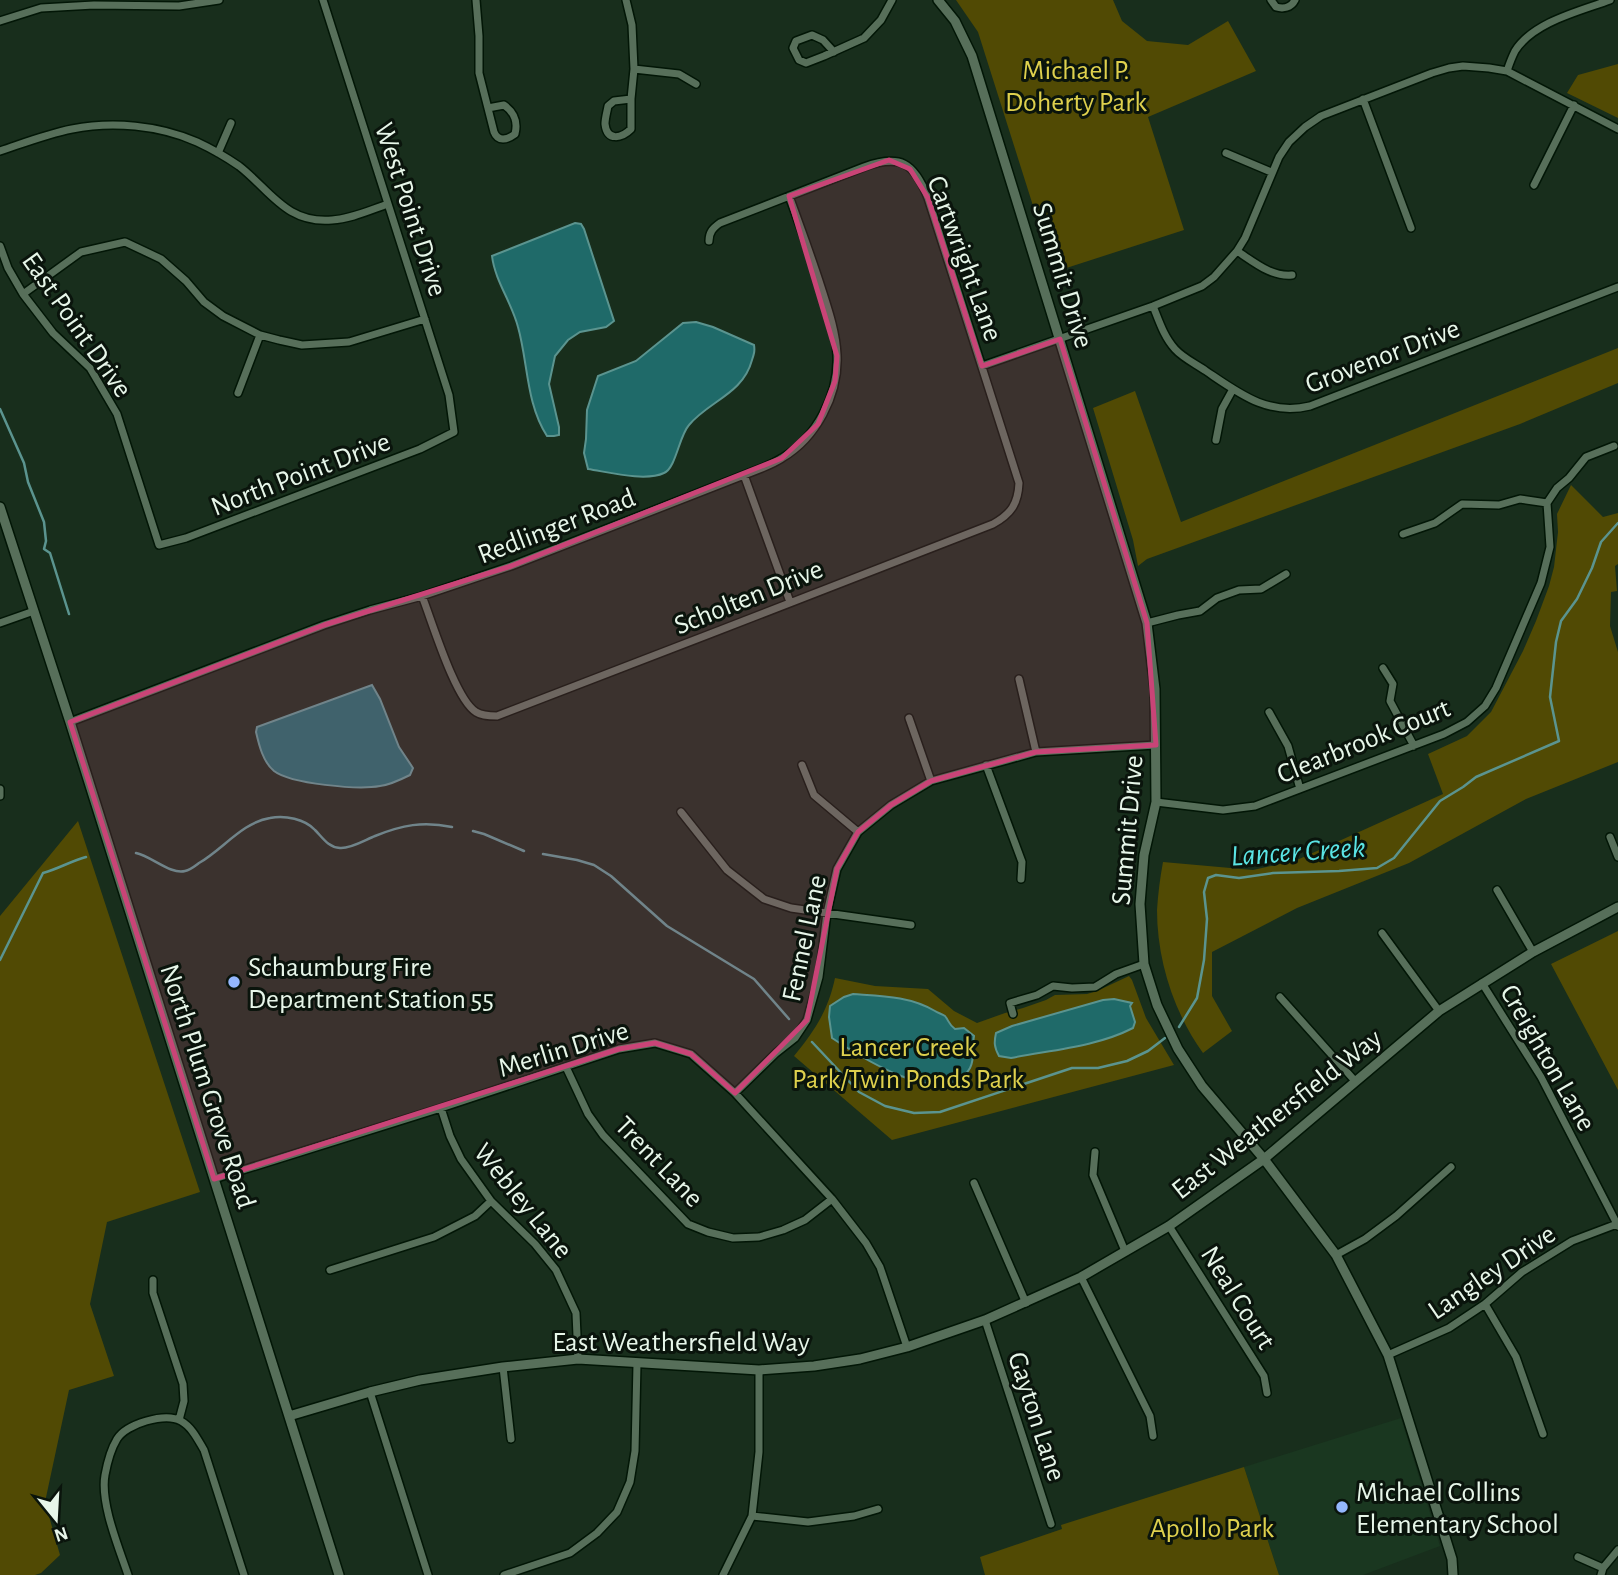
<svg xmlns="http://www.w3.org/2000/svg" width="1618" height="1575" viewBox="0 0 1618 1575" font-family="'Alegreya Sans',sans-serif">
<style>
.built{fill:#1a3720}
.green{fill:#514a04}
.water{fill:#1f6a69;stroke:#5b948f;stroke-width:2}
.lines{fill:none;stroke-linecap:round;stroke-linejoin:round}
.stream{stroke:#5b948f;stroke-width:2.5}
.minor-casing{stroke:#021606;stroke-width:10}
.tertiary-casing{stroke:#021606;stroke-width:12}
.minor{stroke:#576f5a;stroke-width:7}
.tertiary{stroke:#576f5a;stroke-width:9}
.marked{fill:#c94477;fill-opacity:0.2;stroke:#c94477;stroke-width:5;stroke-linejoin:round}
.poi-dot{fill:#94b7fd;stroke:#0a140c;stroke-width:2.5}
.labels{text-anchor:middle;stroke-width:6;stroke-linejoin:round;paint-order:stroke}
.park-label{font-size:28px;fill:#ded04d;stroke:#0a140c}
.street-label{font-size:28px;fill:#e7f6e9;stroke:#0a140c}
.poi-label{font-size:28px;fill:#e7f6e9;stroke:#0a140c;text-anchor:start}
.water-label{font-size:30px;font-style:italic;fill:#5ae4e4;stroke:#0a140c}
</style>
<rect width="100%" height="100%" fill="#182e1c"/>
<path class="built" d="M1401,1418L1440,1546L1363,1575H1279L1244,1467Z"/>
<path class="green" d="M956,0H1113L1122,21L1147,41L1188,45L1228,21L1256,71L1148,117L1184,230L1054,272L978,32Z
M1618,64V118L1567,93L1578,75Z
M1618,348V383L1520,424L1147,559L1138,566L1133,540L1093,408L1135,391L1181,522Z
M1571,485L1603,517L1618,513V564L1615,566L1617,591L1611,592L1610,626L1618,652V762L1526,799L1409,863L1297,908L1212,952V996L1232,1031L1203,1053C1174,1013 1157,960 1157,910C1158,894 1160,878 1163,862L1253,870L1297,860L1443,794L1428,754L1467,736L1491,712L1523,651L1536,621L1549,586L1554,567L1558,532L1557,514Z
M78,821L200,1192L107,1222L90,1304L114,1376L69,1390L45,1502L60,1555L41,1573L35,1575H0V916Z
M1618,931V1090L1551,964Z
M1129,976L1132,980L1146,1018L1174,1065L892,1140L794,1056C815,1030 828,1011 835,978L875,986L928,989L954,1011L977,1023L1005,1013L1023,1008L1046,1000L1055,995L1087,994L1097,991Z
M1244,1467L1279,1575H985L980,1557L1062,1529L1061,1525Z"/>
<path class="water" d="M575,223L581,224L584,229L614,321L606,327L580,332L568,340L555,356L549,384L559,427V435L554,436H547C526,404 528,362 518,327C512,303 495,281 492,256Z
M696,322L713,327L754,345C755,351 754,354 752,360C743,394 709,401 689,425C679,436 676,468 664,473C645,482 608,472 588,469L584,453L586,439L587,410L598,376L636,361L683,323Z
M372,685L380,699L399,747L413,768L410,775C400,780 390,785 380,786C358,790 291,784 274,771C263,762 259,745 256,732L257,727Z
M853,994C881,996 910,996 935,1011C938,1013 942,1014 945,1016C949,1021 949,1025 955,1029L964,1028L974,1036C972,1047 975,1059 970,1068C945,1112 859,1056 832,1038L829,1017L830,1006L844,997Z
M1114,999L1132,1003L1130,1006L1135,1022L1133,1028C1096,1047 1051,1050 1011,1058L999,1056C994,1047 994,1042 996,1033L1012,1026L1103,1000Z"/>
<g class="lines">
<path class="stream" d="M0,409L24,463L28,482L44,522L46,541L44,549L50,553L69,614
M473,831L484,834L524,851
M136,853C151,856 171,875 185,871C190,870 195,866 199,863C222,850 243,822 270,818C285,815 305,819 315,830C323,838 328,847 340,848C350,849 365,840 375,836C402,825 423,821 452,827
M543,854L577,860L594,865L611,876L667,926L754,979L789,1019
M0,960L43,873C58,869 71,861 86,857
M1179,1027L1197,998L1204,960L1207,919L1204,892L1208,878L1216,875L1239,878L1273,873L1339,871L1377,868L1394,858L1440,801L1463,787L1476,777L1559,741L1550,697L1556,642L1561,621L1577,599L1592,568L1601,542L1618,523
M812,1042L859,1092L885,1106L914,1113L940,1112L1072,1068H1098L1127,1061L1148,1051L1165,1038"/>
<g class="minor-casing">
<path id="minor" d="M476,0L479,36V73L494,132C498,142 507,140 515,134C518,122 515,113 504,105L488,108
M626,0L632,25L634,69L631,99V129C622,138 607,142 605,124C605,118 607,112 608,106L614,101L631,99
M1271,0L1276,7C1283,9 1291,8 1295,0
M0,21L41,8L94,5L179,6L219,0
M834,52L823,40L812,35L796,41L793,48L799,60L806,63L824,56L864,38L881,20L892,0
M634,69L679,74L696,84
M1507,71C1509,65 1512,57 1515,51C1533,22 1580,11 1610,0
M1363,99L1411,228
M0,151C24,143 47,134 72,129C112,121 159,125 197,142C212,149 226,157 239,166C270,190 286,224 332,220C351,219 370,210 388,204
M218,153L231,123
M1226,153L1271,172
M1534,185L1574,105
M0,246L8,268L23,294L53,333L90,368L117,414L159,545L186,538L420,449L454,432L449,395L323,0
M1237,251C1254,262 1271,277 1292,275
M23,294L81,252L125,242L161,259L186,281L204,302L223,316L260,335L279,340L302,345L349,342L425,319
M1153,306C1159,321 1164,337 1175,349C1183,358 1196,364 1206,371C1240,394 1268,416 1310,406L1618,287
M982,366L1153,306L1202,286L1214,277L1237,251L1245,238L1279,157L1289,142L1305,127L1321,116L1432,73L1449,68L1463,66L1489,68L1507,71L1618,129
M238,393L260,335
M1216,440L1222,409L1233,389
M744,475L790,602
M1403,534L1435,523L1462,504L1499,505L1520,499L1547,503
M422,596C432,621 455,699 476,712C482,716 490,716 497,716C663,653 827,588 993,524C1011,514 1018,504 1019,483L928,198C914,162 900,154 864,167L720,223C713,228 709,232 709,241
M0,623L34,611
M1147,623L1178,615L1200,611L1217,598L1239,590L1261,589L1286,574
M1383,668L1393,684L1390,701L1414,746
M1019,679L1036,752
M1269,712L1288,746L1300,789
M909,718L931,781
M70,722L324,625L370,610L422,596L511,566L762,468C769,465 776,462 782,458C816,438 839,395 837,355C836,332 828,309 821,287C811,256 800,226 789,196
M802,765L814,795L858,832
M986,765L1022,862L1021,879
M0,789V796
M1156,802L1223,810L1255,806L1444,734L1467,722L1485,706L1496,688L1541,583L1550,547L1547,503L1557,488L1569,478L1586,457L1614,446
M681,812L727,870L764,899L791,908L911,925
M1610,837L1618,857
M1497,890L1533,952
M1382,933L1439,1011
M1482,983L1541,1077L1618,1226
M1280,997L1355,1081
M1013,1014L1010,1003L1037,995L1053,986L1072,988L1095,987L1116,974L1144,964
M566,1067L588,1114L603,1135L688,1224L708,1232L733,1238L759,1237L783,1230L805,1220L832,1199
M735,1093L776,1053L795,1038L807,1020L819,977L827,913L837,869L858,832L891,805L931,781L1036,752L1156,745
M441,1108L450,1136L461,1159L491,1201L535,1244L556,1270L576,1313L578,1359
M1095,1152L1093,1175L1125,1251
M214,1179L441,1108L619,1049L655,1043L691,1054L735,1093L832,1199L866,1243L880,1267L907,1347
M974,1183L1026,1303
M1169,1226L1264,1376L1267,1393
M1336,1255L1365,1239L1396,1216L1451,1167
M330,1270L434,1237L475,1216L491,1201
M1081,1277L1150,1416L1153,1436
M153,1280V1293L183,1384L184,1401L179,1420
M1485,1304L1516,1357L1543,1434
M985,1320L1051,1524
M1388,1355L1449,1328L1485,1304L1522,1272L1572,1241L1617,1224
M503,1367L511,1439
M370,1392L428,1575
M752,1516L808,1522L854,1516L878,1509
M1578,1557L1603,1568
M128,1575C119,1548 100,1503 105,1475C107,1464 111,1449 117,1439C126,1424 165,1412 181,1421C192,1427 198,1440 204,1450L244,1575
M504,1575L570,1553L597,1533L617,1512L630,1482L635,1451L637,1364
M723,1575L752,1516L759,1452V1370
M1601,1575L1603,1568L1618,1550"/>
</g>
<g class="tertiary-casing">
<path id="tertiary" d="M938,0L955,21L972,56L1147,623L1155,689L1156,802L1144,855L1140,904L1144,964L1157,1005L1178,1049L1202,1086L1264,1159L1336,1255L1388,1355L1452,1559L1453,1575
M0,507L70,722L339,1575
M289,1416L370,1392L420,1380L503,1367L578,1359L759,1370L814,1366L860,1359L907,1347L985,1320L1081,1277L1169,1226L1264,1159L1439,1011L1533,952L1618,907"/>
</g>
<use href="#minor" class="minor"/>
<use href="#tertiary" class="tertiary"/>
</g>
<path class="marked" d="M889,160L910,169L928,198L982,366L1060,339L1147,623L1156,745L1036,752L931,781L891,805L858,832L837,869L807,1020L735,1093L691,1054L655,1043L619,1049L214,1179L70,722L324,625L511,566L782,458L818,424L835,381L837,356L789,196Z"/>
<g class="poi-dot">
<circle cx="234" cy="982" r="7"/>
<circle cx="1342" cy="1507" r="7"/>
</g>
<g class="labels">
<g class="park-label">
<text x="1076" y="79">Michael P.<tspan x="1076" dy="32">Doherty Park</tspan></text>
<text x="908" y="1056">Lancer Creek<tspan x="908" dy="32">Park/Twin Ponds Park</tspan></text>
<text x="1212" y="1537">Apollo Park</text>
</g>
<g class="street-label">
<text transform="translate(412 209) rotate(72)" y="10">West Point Drive</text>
<text transform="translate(966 258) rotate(70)" y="10">Cartwright Lane</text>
<text transform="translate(1064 275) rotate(73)" y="10">Summit Drive</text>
<text transform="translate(78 324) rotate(55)" y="10">East Point Drive</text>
<text transform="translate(1382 355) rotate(-21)" y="10">Grovenor Drive</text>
<text transform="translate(300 473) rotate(-21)" y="10">North Point Drive</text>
<text transform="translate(556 525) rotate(-21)" y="10">Redlinger Road</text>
<text transform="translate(748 596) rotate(-22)" y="10">Scholten Drive</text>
<text transform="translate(1363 740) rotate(-22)" y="10">Clearbrook Court</text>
<text transform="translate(1126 830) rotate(-85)" y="10">Summit Drive</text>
<text transform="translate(803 938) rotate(-78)" y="10">Fennel Lane</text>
<text transform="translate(563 1048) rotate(-17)" y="10">Merlin Drive</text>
<text transform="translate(1549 1057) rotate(60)" y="10">Creighton Lane</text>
<text transform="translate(209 1086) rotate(72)" y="10">North Plum Grove Road</text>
<text transform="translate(1276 1113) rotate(-38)" y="10">East Weathersfield Way</text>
<text transform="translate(660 1161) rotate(46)" y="10">Trent Lane</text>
<text transform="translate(524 1200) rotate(51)" y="10">Webley Lane</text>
<text transform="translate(1491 1271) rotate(-34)" y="10">Langley Drive</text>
<text transform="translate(1239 1297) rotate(58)" y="10">Neal Court</text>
<text x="681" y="1351">East Weathersfield Way</text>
<text transform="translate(1038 1416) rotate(72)" y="10">Gayton Lane</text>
</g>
<g class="poi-label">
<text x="248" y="976">Schaumburg Fire<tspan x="248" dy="32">Department Station 55</tspan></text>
<text x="1356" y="1501">Michael Collins<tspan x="1356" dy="32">Elementary School</tspan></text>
</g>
<g class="water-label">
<text transform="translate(1298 851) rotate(-4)" y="10">Lancer Creek</text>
</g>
</g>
<g transform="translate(56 1519) rotate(162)" stroke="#0a140c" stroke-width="5" paint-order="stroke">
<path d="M0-5L12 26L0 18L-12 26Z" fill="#e7f6e9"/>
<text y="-10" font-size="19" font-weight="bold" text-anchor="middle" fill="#e7f6e9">N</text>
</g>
</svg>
